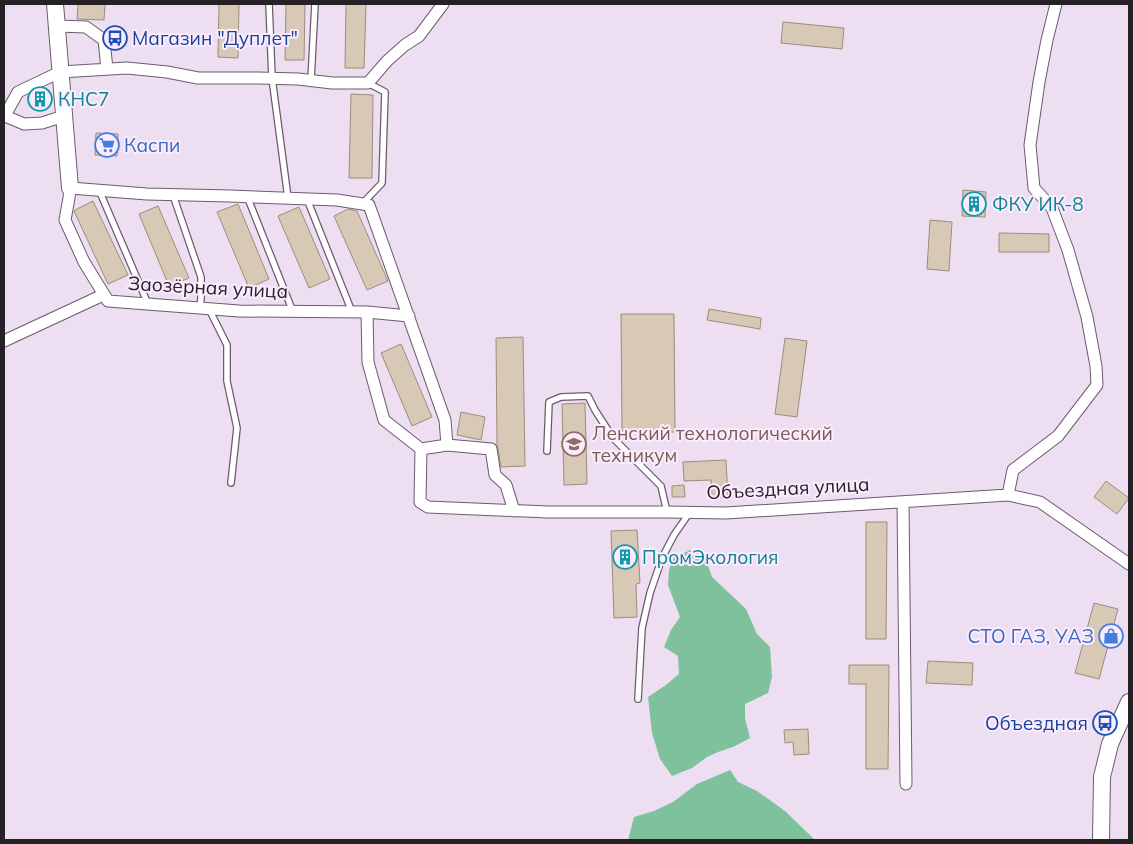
<svg xmlns="http://www.w3.org/2000/svg" width="1133" height="844" viewBox="0 0 1133 844" font-family="Mulish,sans-serif">
<style>
.forest{fill:#7ec19c}
.building{fill:#d8c9b7;stroke:#9b8d7c}
.lines{fill:none;stroke-linecap:round;stroke-linejoin:round}
.lane-casing{stroke:#6a5c6c;stroke-width:8}
.street-casing{stroke:#6a5c6c;stroke-width:13}
.secondary-casing{stroke:#6a5c6c;stroke-width:18}
.lane{stroke:#fff;stroke-width:5.5}
.street{stroke:#fff;stroke-width:11}
.secondary{stroke:#fff;stroke-width:16}
.labels{text-anchor:middle;stroke-width:4;stroke-linejoin:round;paint-order:stroke}
.transit-label{font-size:19px;fill:#164399;stroke:#fcebfe;text-anchor:start}
.culture-label{font-size:19px;fill:#0d838f;stroke:#fcebfe;text-anchor:start}
.shop-label{font-size:19px;fill:#366cbe;stroke:#fcebfe;text-anchor:start}
.street-label{font-size:19px;fill:#262027;stroke:#fcebfe}
.education-label{font-size:19px;fill:#785e54;stroke:#fcebfe;text-anchor:start}
</style>
<rect width="100%" height="100%" fill="#eedef1"/>
<path class="forest" d="M691,550L704,554L712,577L746,609L757,634L770,647L772,677L768,693L745,704V718L750,738L733,747L718,752L707,757L692,768L672,776L660,759L652,733L648,697L666,685L679,674L678,656L664,647L671,630L680,617L668,585L669,570L674,557Z
M730,770L738,782L757,791L785,811L814,839L818,840H628L634,817L654,811L673,802L697,784Z"/>
<path class="building" d="M78,4H105L104,20L77,19Z
M219,4H239L238,58L218,57Z
M286,4H305L304,60H285Z
M346,4H366L364,68H345Z
M783,22L844,28L842,49L781,43Z
M48,90L51,103L32,108L28,96Z
M351,94L373,95L372,178H349Z
M96,133L118,134L117,156L95,155Z
M963,190L986,192L985,217L962,216Z
M93,201L128,275L108,284L74,211L75,210Z
M238,204L269,279L249,288L217,212Z
M158,206L189,278L169,286L139,214Z
M299,207L330,279L309,288L278,216Z
M348,209L357,211L388,281L367,290L334,216Z
M930,220L952,222L949,271L927,269Z
M999,233L1049,234V252H999Z
M709,309L761,318L760,329L707,320Z
M621,314H674L675,432H622Z
M523,337L525,466L501,467L498,448L497,444L496,338Z
M785,338L807,341L797,417L775,414Z
M401,344L432,417L412,426L381,353Z
M585,403L587,484L564,485L562,404Z
M461,412L485,417L481,440L457,435Z
M726,460L728,497L712,498L711,480L684,481L683,462Z
M1106,481L1129,498L1117,514L1094,497Z
M684,485L685,497H672V486Z
M866,522H887L886,639H866Z
M637,530L640,583L636,584L637,617L614,618L611,531Z
M1094,603L1118,609L1099,679L1075,673Z
M928,661L973,663L972,685L926,683Z
M849,665H889L888,769H866V684H849Z
M808,729L809,754L794,755L793,742L785,743L784,730Z"/>
<g class="lines">
<g class="lane-casing">
<path id="lane" d="M269,4L272,78L288,198
M311,80L315,4
M99,190L148,304
M173,195L201,277V298L200,308
M247,196L293,312
M307,199L352,312
M363,203L382,183L385,92L368,83
M209,309L227,345V381L237,428L231,483
M547,451L549,402L561,397L588,396L595,410L613,438L661,486L667,512
M638,699L642,628L650,593L662,558L674,535L690,512"/>
</g>
<g class="street-casing">
<path id="street" d="M57,26L86,27L104,40L107,69
M5,116L24,124L42,123L64,116
M4,117L18,92L60,72L127,68L167,72L198,78H258L298,79L332,83H368L387,61L405,45L419,36L443,4
M367,312L409,316
M4,341L103,295
M447,445L491,449L495,475L506,485L514,511
M421,449L447,445L445,420L369,205L337,200L230,196L147,194L70,188L69,198L65,220L84,262L108,301L239,311L367,312L368,362L384,420L421,449L420,502L428,507L548,512H667L726,513L1008,495L1040,502L1129,564
M1008,495L1013,470L1058,436L1097,385L1096,366L1087,317L1068,250L1052,208L1034,188L1030,145L1039,82L1047,40L1056,4
M903,502L906,784"/>
</g>
<g class="secondary-casing">
<path id="secondary" d="M55,4L70,188
M1101,840L1102,777L1110,744L1129,702"/>
</g>
<use href="#lane" class="lane"/>
<use href="#street" class="street"/>
<use href="#secondary" class="secondary"/>
</g>
<defs>
<g id="bus-ring" transform="scale(1.25)"><circle r="9.5" fill="#fcebfe" stroke="#1a4fb4" stroke-width="1.5"/><path d="M-5-6H5V4H4V6H2V4H-2V6H-4V4H-5ZM-3.5-4V0h7V-4ZM-3.5 1.2v1.5H-2V1.2ZM2 1.2v1.5H3.5V1.2Z" fill="#1a4fb4"/></g>
<g id="building-ring" transform="scale(1.25)"><circle r="9.5" fill="#fcebfe" stroke="#0f9aa8" stroke-width="1.5"/><path d="M-4-6H4V6H1V3H-1V6H-4ZM-2.5-4.3h1.7v1.8h-1.7ZM.8-4.3h1.7v1.8H.8ZM-2.5-1h1.7V.8h-1.7ZM.8-1h1.7V.8H.8Z" fill="#0f9aa8"/></g>
<g id="supermarket-ring" transform="scale(1.25)"><circle r="9.5" fill="#fcebfe" stroke="#3f7fe0" stroke-width="1.5"/><path d="M-6-5.5h2.5l.6 2H6L4.5 2H-2.5L-4.4-4H-6ZM-1.5 3.2a1.3 1.3 0 1 0 .1 0ZM3 3.2a1.3 1.3 0 1 0 .1 0Z" fill="#3f7fe0"/></g>
<g id="university-ring" transform="scale(1.25)"><circle r="9.5" fill="#fcebfe" stroke="#8d6e63" stroke-width="1.5"/><path d="M0-5L7-2L0 1L-7-2ZM-4 1L0 2.5L4 1V4Q0 6-4 4Z" fill="#8d6e63"/></g>
<g id="shop-ring" transform="scale(1.25)"><circle r="9.5" fill="#fcebfe" stroke="#3f7fe0" stroke-width="1.5"/><path d="M-5-2.5h2.3a2.7 3.5 0 0 1 5.4 0H5L5.5 6h-11ZM-1.5-2.5h3a1.5 2.3 0 0 0-3 0Z" fill="#3f7fe0"/></g>
</defs>
<g fill-rule="evenodd">
<use href="#bus-ring" x="115" y="38"/>
<use href="#building-ring" x="40" y="99"/>
<use href="#supermarket-ring" x="107" y="145"/>
<use href="#building-ring" x="974" y="204"/>
<use href="#university-ring" x="574" y="444"/>
<use href="#building-ring" x="625" y="557"/>
<use href="#shop-ring" x="1111" y="636"/>
<use href="#bus-ring" x="1105" y="723"/>
</g>
<g class="labels">
<g class="transit-label">
<text x="132" y="45">Магазин "Дуплет"</text>
<text x="1088" y="730" text-anchor="end">Объездная</text>
</g>
<g class="culture-label">
<text x="58" y="106">КНС7</text>
<text x="992" y="211">ФКУ ИК-8</text>
<text x="642" y="564">ПромЭкология</text>
</g>
<g class="shop-label">
<text x="124" y="152">Каспи</text>
<text x="1094" y="643" text-anchor="end">СТО ГАЗ, УАЗ</text>
</g>
<g class="street-label">
<text transform="translate(208 287) rotate(3)" y="7">Заозёрная улица</text>
<text transform="translate(788 488) rotate(-3)" y="7">Объездная улица</text>
</g>
<g class="education-label">
<text x="592" y="440">Ленский технологический<tspan x="592" dy="22">техникум</tspan></text>
</g>
</g>
<rect width="1133" height="844" fill="none" stroke="#262027" stroke-width="10"/>
</svg>
